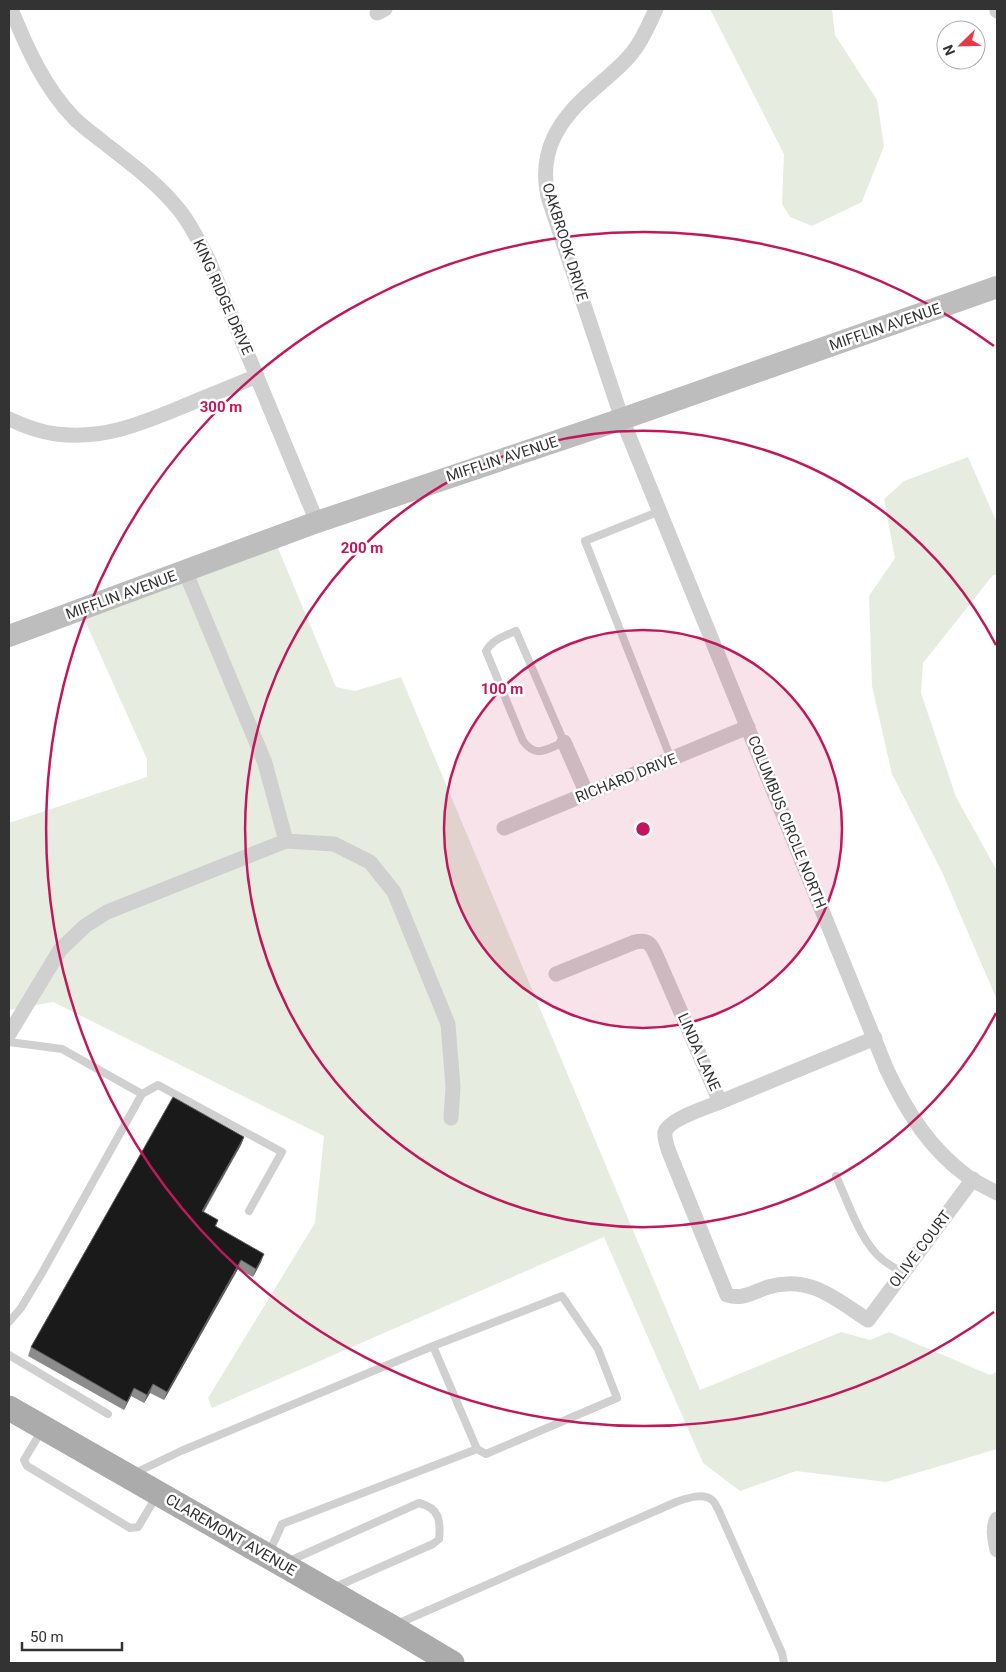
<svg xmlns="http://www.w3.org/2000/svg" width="1006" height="1672" viewBox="0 0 1006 1672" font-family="Roboto,sans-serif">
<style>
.green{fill:#e6ecdf}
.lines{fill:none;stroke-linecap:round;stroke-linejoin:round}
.lane{stroke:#d0d0d0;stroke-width:8}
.street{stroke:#d0d0d0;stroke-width:15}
.secondary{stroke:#bdbdbd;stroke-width:22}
.primary{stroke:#ababab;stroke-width:25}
.wall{fill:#8c8c8c}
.shaded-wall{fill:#5f5f5f}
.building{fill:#1a1a1a;stroke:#5f5f5f}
.ring{fill:none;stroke:#c2185b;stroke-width:2.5}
.labels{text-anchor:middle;stroke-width:5;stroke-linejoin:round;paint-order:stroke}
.street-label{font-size:15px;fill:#333;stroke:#fff}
.centre{fill:#c2185b;stroke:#fff;stroke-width:2.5}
.ring-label{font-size:15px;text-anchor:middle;font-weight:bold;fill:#c2185b;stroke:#fff;stroke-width:5;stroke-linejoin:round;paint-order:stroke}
</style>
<rect width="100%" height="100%" fill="#fff"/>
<path class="green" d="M710,9H832L835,35L877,100L884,146L862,202L812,226L790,217L782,204L784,154Z
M968,457L997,523V575H993L923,663L921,693L956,797L997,871V1000L942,872L892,774L872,686L869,596L895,558L884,499L904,481Z
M275,541L336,687L355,691L401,677L700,1390L841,1332L870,1340L889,1332L990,1375L997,1372V1449L886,1482L796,1471L740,1491L703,1463L604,1237L212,1408L208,1398L315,1223L324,1136L53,1002L9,1010V823L147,777V759L82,614Z"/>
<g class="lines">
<path class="lane" d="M660,511L585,541L671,759
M516,631L564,742C547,749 536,759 523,741L486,651C492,640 504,636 516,631Z
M9,1042L62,1049L142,1094L42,1273L21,1308L9,1322
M142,1094L158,1085L282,1152L249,1211
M836,1176C848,1202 861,1243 883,1260C889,1265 897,1269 903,1273
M433,1346L562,1296L598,1349L617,1398L486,1454L477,1449
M9,1355L108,1414
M42,1430L24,1460L27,1466L130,1528L138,1527L156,1497
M133,1474L181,1451L433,1346L477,1449L282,1524L269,1553
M287,1562L419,1503C439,1508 441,1520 439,1539L433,1544L333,1588
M397,1624L676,1502C685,1499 703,1492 712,1500C715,1502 717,1508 719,1511L782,1653L784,1663"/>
<path class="street" d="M11,9C27,48 44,87 74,118C83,127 93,134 103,142C130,163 159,184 180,211C192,226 200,244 209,261L317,522
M656,9C649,24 643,40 632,53C621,67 606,78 593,90C559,119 538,151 548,197L622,419L887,1070C907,1112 929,1148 967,1176C976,1183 987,1187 997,1193
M997,9V11
M377,13L385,9
M9,419C24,426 40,432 56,434C106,440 145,422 189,404C212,394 234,386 257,376
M185,571L265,763L286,841L334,844L370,862L394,892L448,1024L453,1087L451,1118
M564,742L587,794
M504,828L748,727
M556,974L635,942C648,939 651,944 656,955L720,1102L875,1038
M9,1034L60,950L85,926L107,912L286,841
M720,1102C708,1107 669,1119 665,1132C664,1138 667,1146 669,1152L722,1283L727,1295C742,1300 754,1292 768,1287C810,1275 834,1298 868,1320L973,1179
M997,1519C992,1528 995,1540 997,1550"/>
<path class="secondary" d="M9,636L317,522L622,419L997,287"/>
<path class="primary" d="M9,1408L390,1626L452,1663"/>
</g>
<path class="wall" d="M244,1137L241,1145L204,1212L218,1220L216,1226L261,1262L253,1277L238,1269L164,1400L150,1393L144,1403L131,1396L124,1410L28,1356L31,1347Z"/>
<path class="shaded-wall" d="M244,1137L241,1145L199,1219L202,1211Z
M264,1254L261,1262L253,1277L256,1269Z
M241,1260L238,1269L164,1400L167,1392Z
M153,1384L150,1393L144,1403L147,1395Z
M134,1388L131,1396L124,1410L127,1402Z"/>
<path class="building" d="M173,1097L244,1137L202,1211L218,1220L215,1226L264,1254L256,1269L241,1260L167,1392L153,1384L147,1395L134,1388L127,1402L31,1347Z"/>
<circle cx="643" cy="829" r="199" fill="#c2185b" fill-opacity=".12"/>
<g class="ring">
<circle cx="643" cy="829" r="199"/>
<path d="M996 1013A398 398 0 1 1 996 645"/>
<path d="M994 1312A597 597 0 1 1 994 346"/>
</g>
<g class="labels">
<g class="street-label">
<text transform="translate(565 242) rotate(73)" y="5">OAKBROOK DRIVE</text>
<text transform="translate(223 297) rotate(66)" y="5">KING RIDGE DRIVE</text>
<text transform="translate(885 327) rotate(-19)" y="5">MIFFLIN AVENUE</text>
<text transform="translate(502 459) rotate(-18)" y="5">MIFFLIN AVENUE</text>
<text transform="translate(121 595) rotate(-20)" y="5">MIFFLIN AVENUE</text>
<text transform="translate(626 778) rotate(-22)" y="5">RICHARD DRIVE</text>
<text transform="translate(787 822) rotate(68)" y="5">COLUMBUS CIRCLE NORTH</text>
<text transform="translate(699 1052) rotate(66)" y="5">LINDA LANE</text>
<text transform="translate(920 1249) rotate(-53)" y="5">OLIVE COURT</text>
<text transform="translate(231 1535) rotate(30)" y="5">CLAREMONT AVENUE</text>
</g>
</g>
<circle cx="643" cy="829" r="8" class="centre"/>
<g class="ring-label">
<text x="221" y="412">300 m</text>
<text x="362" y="553">200 m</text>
<text x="502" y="694">100 m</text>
</g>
<rect width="1006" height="1672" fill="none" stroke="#333333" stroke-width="20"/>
<g transform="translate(961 45) rotate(247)"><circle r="24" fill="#ffffff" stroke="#adadad"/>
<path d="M0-4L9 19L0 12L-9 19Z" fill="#e63946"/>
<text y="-8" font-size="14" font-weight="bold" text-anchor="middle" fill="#333333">N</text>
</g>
<path d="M22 1642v8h100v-8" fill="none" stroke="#333333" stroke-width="2.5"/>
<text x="30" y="1642" font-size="15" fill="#333333" stroke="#ffffff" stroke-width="4" paint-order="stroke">50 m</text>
</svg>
